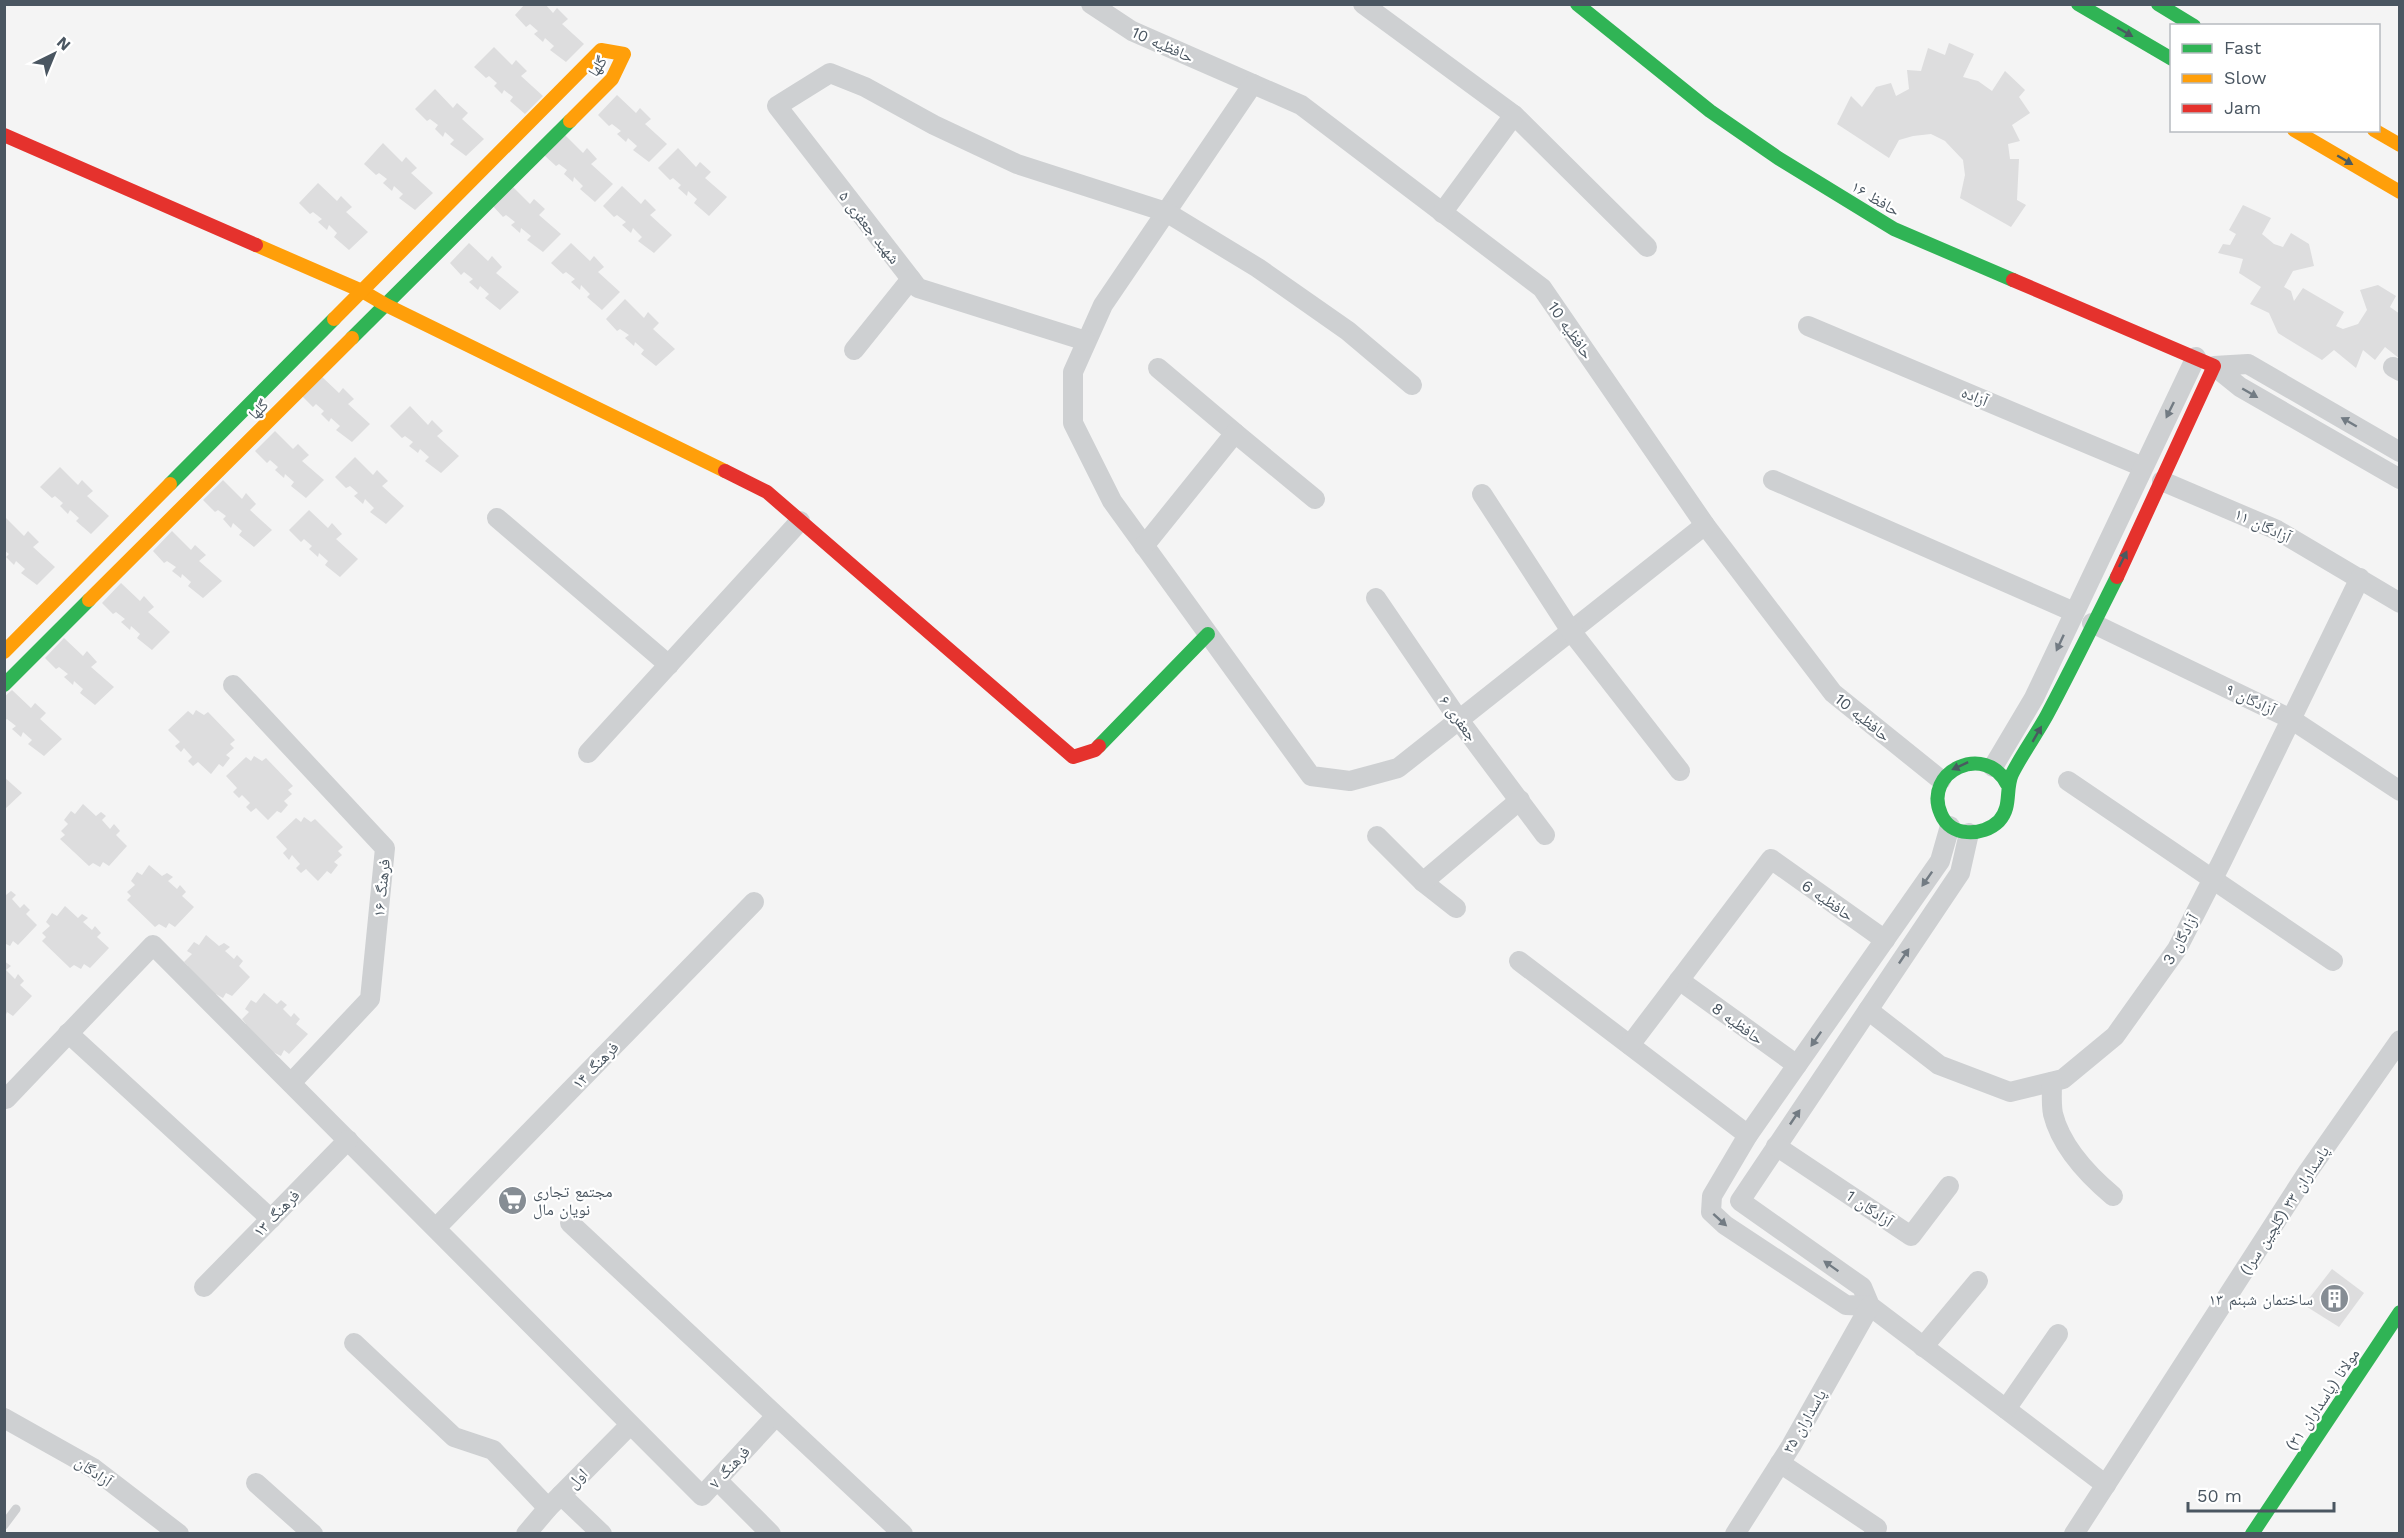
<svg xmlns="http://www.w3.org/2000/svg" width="2404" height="1538" font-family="'Work Sans','Noto Naskh Arabic',sans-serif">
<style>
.building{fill:#ddddde}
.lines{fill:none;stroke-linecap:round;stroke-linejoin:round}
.lane{stroke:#ced0d2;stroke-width:9}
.street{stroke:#ced0d2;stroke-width:20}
.fast{stroke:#30b455;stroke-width:14}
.slow{stroke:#ff9f0a;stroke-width:14}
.jam{stroke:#e5322d;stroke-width:14}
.oneway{fill:#495b60}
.oneway2{fill:#727b83}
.labels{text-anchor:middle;stroke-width:4.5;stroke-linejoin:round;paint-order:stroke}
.street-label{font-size:16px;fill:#4a5661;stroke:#fff}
.poi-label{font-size:16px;fill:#4a5661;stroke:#fff;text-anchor:start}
</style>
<rect width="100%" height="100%" fill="#f4f4f4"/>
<g class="building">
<path d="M525 4H545L553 13 557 8 568 19 562 24 584 44 566 62 550 50 554 46 545 38 543 42 534 34 538 31 530 24 526 27 515 15Z"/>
<path d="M1949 43 1974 54 1963 77 1978 81 1992 91 2005 71 2025 90 2019 97 2030 113 2012 125 2020 141 2008 144 2010 159H2019L2017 200 2026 205 2011 227 1960 198 1965 175 1963 160 1945 141 1931 134 1913 136 1899 140 1889 158 1837 124 1851 96 1862 107 1876 87 1891 83 1896 96 1909 89 1907 70 1921 71 1928 48 1945 55Z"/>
<path d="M494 47 512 65 516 60 527 71 521 76 543 96 525 114 510 101 513 97 504 90 502 94 494 86 497 83 489 76 486 78 474 67Z"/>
<path d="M435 89 453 108 457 103 468 113 462 119 484 139 466 156 450 144 454 140 445 132 443 137 435 129 438 125 430 119 427 121 415 109Z"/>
<path d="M617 95 636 113 640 108 651 119 645 124 667 144 649 162 633 150 637 146 628 138 626 142 617 134 621 131 612 124 609 126 598 115Z"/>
<path d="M564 134 583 153 587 148 597 159 591 164 613 184 595 202 580 189 583 186 574 177 573 182 564 174 567 170 559 164 556 166 544 155Z"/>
<path d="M383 143 402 162 406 157 417 168 411 173 433 193 415 210 399 198 403 194 394 186 392 191 383 183 387 179 379 173 376 175 364 164Z"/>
<path d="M678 148 696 167 700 162 711 172 705 178 727 197 709 216 694 203 697 199 688 191 687 196 678 188 681 185 673 178 670 180 658 168Z"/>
<path d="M318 183 337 201 341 196 352 207 346 212 368 232 349 250 334 237 337 233 329 225 327 230 318 222 322 219 313 212 310 214 299 203Z"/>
<path d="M511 185 530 204 534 199 545 209 539 215 561 234 543 252 527 240 531 236 521 228 520 233 511 225 515 222 506 215 503 217 492 205Z"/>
<path d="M622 186 641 204 645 199 656 210 650 215 672 235 654 253 638 241 642 237 633 228 631 233 622 225 626 222 617 215 614 217 603 206Z"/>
<path d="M2243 205 2271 218 2262 234 2274 244 2283 247 2291 233 2309 244 2314 266 2293 271 2284 287 2291 291 2294 301 2303 288 2344 312 2336 326 2343 329 2358 324 2367 310 2360 290 2378 285 2396 296 2390 307 2400 314V359L2385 347 2375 360 2363 350 2356 368 2334 350 2322 360 2278 333 2269 313 2250 304 2261 287 2239 273 2243 259 2218 253 2223 244 2230 245 2236 234 2229 230Z"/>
<path d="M469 243 488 261 492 256 502 267 496 273 519 292 500 310 485 298 489 294 480 286 478 290 469 282 473 279 464 272 461 275 450 263Z"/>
<path d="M571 243 590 261 594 256 604 267 598 272 620 292 602 310 587 297 590 294 581 285 580 290 571 282 575 279 566 272 563 274 551 263Z"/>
<path d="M625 299 644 318 648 312 659 323 653 329 675 349 656 366 641 354 644 350 635 342 634 346 625 338 629 335 620 329 617 331 606 319Z"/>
<path d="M320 375 339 393 343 388 354 399 348 404 370 424 352 442 336 430 340 426 331 418 329 422 321 414 324 411 316 404 313 407 301 395Z"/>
<path d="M410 406 428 425 432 420 443 431 437 436 459 456 441 473 425 461 429 457 420 449 418 453 409 446 413 442 405 436 402 438 390 426Z"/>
<path d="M275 431 293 449 298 444 309 455 302 461 324 480 306 498 291 486 294 482 285 474 284 478 275 470 278 467 270 460 267 463 255 451Z"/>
<path d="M355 457 373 475 377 470 388 481 382 486 404 506 386 524 370 512 374 508 365 499 363 504 354 496 358 493 350 486 346 488 335 477Z"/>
<path d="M60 467 78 485 82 480 93 491 87 496 109 516 91 534 76 521 79 518 70 510 68 514 60 506 63 503 55 496 52 498 40 487Z"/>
<path d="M223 480 242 499 246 493 256 504 250 510 272 530 254 547 239 535 242 531 233 523 231 528 223 519 226 516 218 510 215 512 203 500Z"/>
<path d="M309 510 328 528 332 523 342 534 336 539 358 559 340 577 325 565 328 561 319 553 318 557 309 549 312 546 304 539 301 542 289 530Z"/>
<path d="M6 518 24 536 28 531 39 542 33 547 55 567 37 585 21 573 25 569 16 561 14 565 6 557 9 554 4 550Z"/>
<path d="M172 531 191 550 195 545 206 555 199 561 222 581 203 598 188 586 191 582 182 574 181 578 172 571 176 567 167 561 164 563 153 551Z"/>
<path d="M121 583 140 601 144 596 154 607 148 612 170 632 152 650 137 638 140 634 131 626 130 630 121 622 125 619 116 612 113 614 102 603Z"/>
<path d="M64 638 83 656 87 651 97 662 91 667 114 687 95 705 80 693 83 689 74 681 73 685 64 677 68 674 59 667 56 669 45 658Z"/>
<path d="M12 690 31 708 35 703 46 713 40 719 62 739 44 756 28 744 32 740 23 732 21 737 12 729 16 726 7 719 4 721V697Z"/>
<path d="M196 710 204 715 208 712 235 740 230 744 234 748 226 755 230 758 223 767 219 764 211 774 198 762 193 766 188 761 192 757 184 748 181 752 175 746 180 742 168 730 188 711 193 715Z"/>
<path d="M254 756 262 761 266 758 293 786 288 790 292 794 284 801 288 805 281 813 277 811 268 820 256 808 251 812 246 807 250 803 242 795 239 798 233 792 237 788 226 776 246 757 251 761Z"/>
<path d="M4 777 22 793 4 810Z"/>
<path d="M83 804 96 816 101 812 106 816 102 820 110 829 114 824 120 831 116 835 127 846 109 866 103 862 100 867 93 863 89 866 60 839 65 835 61 831 68 824 64 820 71 811 75 814Z"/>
<path d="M304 817 311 822 315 819 343 847 338 851 342 855 334 862 338 865 331 874 327 871 318 881 306 869 301 873 296 868 300 864 292 855 289 860 283 853 287 849 276 837 296 818 301 822Z"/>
<path d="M149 865 162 876 167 873 173 877 168 881 177 889 180 885 186 892 182 896 194 907 175 927 169 923 166 928 159 924 155 927 127 900 131 896 127 892 135 885 131 881 137 872 142 875Z"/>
<path d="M11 891 16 895 12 899 20 908 24 904 30 910 26 914 37 925 18 945 13 941 10 946 4 943V894L6 895Z"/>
<path d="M65 906 78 918 82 914 88 918 83 922 92 930 95 926 101 933 97 937 109 948 90 968 84 964 81 969 74 965 70 968 42 941 46 937 42 933 50 926 46 922 52 913 57 916Z"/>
<path d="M206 935 219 946 224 943 230 947 225 951 234 959 237 955 243 961 239 966 250 977 232 996 226 993 223 998 216 994 212 997 183 970 188 966 184 962 192 954 187 951 194 942 199 945Z"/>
<path d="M4 961 11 966 6 970 15 979 18 974 24 981 20 985 32 996 13 1016 7 1012 5 1017Z"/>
<path d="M264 993 277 1004 281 1000 287 1005 283 1009 291 1017 294 1013 300 1019 296 1024 308 1034 289 1054 284 1050 281 1056 273 1052 270 1055 241 1028 246 1024 242 1019 249 1012 245 1009 251 1000 256 1003Z"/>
<path d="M2332 1269 2364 1293 2339 1327 2304 1305Z"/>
</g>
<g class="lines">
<path class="lane" d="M4 1525 16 1509"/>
<g class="street">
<path d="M1091 4 1132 31 1301 105 1542 288 1705 525 1833 693 1941 780"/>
<path d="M1363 4 1514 115 1647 247"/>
<path d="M1253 84 1103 305 1073 372V423L1112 501 1311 776 1350 781 1398 768 1705 525"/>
<path d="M1442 213 1514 115"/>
<path d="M1808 326 2143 467"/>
<path d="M1086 341 918 288 777 106 830 73 865 87 934 125 1017 164 1166 212 1258 268 1348 331 1412 385"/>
<path d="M854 350 911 279"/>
<path d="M2393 367 2400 371"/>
<path d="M1158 368 1235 433"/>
<path d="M2400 452 2248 364 2214 366 2240 387 2400 479"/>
<path d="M1773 480 2074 612"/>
<path d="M2162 481 2277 530 2400 603"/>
<path d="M1482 494 1571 631 1680 771"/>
<path d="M497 518 669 665"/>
<path d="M1144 546 1235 433 1315 499"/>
<path d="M1376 598 1459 720 1545 835"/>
<path d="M2092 623 2291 719 2400 791"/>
<path d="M233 685 385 848 370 999 291 1083"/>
<path d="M588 753 800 521"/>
<path d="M1993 767 2034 698 2196 357"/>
<path d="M2068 781 2333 961"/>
<path d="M1969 833 1960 873 1740 1201 1862 1287 1870 1306 2106 1485"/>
<path d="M1377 836 1423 882 1456 908"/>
<path d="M1423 882 1520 800"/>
<path d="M1519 961 1748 1135"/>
<path d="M1679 980 1797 1065"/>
<path d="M1868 1010 1939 1065 2010 1092 2063 1079 2115 1036 2177 949 2222 861 2360 578"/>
<path d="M68 1033 271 1219"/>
<path d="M1630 1045 1771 859 1885 940"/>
<path d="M2052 1082C2052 1092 2051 1104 2053 1114 2061 1146 2088 1175 2113 1196"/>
<path d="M6 1099 153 945 702 1496 776 1416"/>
<path d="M1776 1146 1911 1236 1949 1186"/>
<path d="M570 1223 903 1534"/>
<path d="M436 1228 754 902"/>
<path d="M204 1287 348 1140"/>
<path d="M1870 1306 1846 1305 1725 1225 1711 1212 1712 1196 1748 1135 1940 861 1950 826"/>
<path d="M354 1343 454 1437 493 1450 548 1508"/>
<path d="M1923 1347 1978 1281"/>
<path d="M2006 1409 2058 1334"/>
<path d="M4 1418 93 1468 179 1534"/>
<path d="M1780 1463 1877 1528 1874 1534"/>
<path d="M717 1480 771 1534"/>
<path d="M256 1483 313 1534"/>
<path d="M561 1495 602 1534"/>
<path d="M526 1534 548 1508 630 1425"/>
<path d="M1735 1534 1791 1446 1870 1306"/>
<path d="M2074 1534 2307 1173 2400 1040"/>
</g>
<g class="fast">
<path d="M1577 4 1710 111 1778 158 1894 229 2013 280"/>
<path d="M2078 4 2172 59"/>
<path d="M2158 4 2194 26"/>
<path d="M352 338 570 121"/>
<path d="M170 484 334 319"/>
<path d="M4 685 89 600"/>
<path d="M1099 746 1208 634"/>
<path d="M2007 784C1986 742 1922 771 1941 814 1950 837 1983 837 1999 821 2012 807 2005 790 2012 774 2022 754 2036 735 2047 715 2071 670 2094 623 2117 577"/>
<path d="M2252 1534 2400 1312"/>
</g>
<g class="slow">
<path d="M2294 130 2400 192"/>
<path d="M2374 130 2400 145"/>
<path d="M256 245 362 291 386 305 725 471"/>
<path d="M334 319 601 50 624 54 612 79 570 121"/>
<path d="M89 600 352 338"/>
<path d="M4 652 170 484"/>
</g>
<g class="jam">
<path d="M4 135 256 245"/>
<path d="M2013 280 2214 366 2117 577"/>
<path d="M725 471 767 492 1073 757 1095 750 1099 746"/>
</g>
</g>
<defs><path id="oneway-solid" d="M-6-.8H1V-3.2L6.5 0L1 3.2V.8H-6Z" transform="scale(1.5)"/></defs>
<g class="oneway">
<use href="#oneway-solid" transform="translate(2125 32) rotate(30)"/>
<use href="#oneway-solid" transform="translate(2345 160) rotate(30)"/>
<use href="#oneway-solid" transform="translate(2123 559) rotate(-64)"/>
<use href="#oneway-solid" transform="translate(2037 734) rotate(-60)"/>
<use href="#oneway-solid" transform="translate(1960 766) rotate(155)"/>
</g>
<g class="oneway2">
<use href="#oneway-solid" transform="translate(2250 393) rotate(30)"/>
<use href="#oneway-solid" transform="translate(2170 410) rotate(116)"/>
<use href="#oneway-solid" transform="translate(2349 422) rotate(-150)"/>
<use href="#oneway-solid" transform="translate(2060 643) rotate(115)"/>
<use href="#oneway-solid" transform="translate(1927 879) rotate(125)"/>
<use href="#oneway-solid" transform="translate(1904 956) rotate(-56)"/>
<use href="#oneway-solid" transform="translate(1816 1039) rotate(125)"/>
<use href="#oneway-solid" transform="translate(1795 1117) rotate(-56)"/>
<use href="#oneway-solid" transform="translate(1720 1220) rotate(42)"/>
<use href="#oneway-solid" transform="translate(1831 1266) rotate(-145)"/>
</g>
<defs>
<symbol id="supermarket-disc" viewBox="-11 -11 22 22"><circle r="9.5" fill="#868d94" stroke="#fff"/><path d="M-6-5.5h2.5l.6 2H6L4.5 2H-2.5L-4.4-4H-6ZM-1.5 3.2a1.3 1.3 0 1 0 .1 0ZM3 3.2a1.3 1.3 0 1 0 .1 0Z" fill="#fff"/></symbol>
<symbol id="building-disc" viewBox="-11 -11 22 22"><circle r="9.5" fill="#868d94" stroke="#fff"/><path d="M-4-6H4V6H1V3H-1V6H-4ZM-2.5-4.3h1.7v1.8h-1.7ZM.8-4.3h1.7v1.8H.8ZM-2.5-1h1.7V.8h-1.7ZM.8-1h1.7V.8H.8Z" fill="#fff"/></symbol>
</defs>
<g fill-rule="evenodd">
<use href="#supermarket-disc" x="496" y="1184" width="33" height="33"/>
<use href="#building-disc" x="2318" y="1282" width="33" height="33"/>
</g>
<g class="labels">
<g class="street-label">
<text transform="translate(1163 44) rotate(24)" y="6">حافظیه 10</text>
<text transform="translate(597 66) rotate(-56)" y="6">گلها</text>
<text transform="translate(1876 198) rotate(31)" y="6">حافظ ۱۶</text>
<text transform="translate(870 227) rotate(52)" y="6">شهید جعفری ۵</text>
<text transform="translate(1571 330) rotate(55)" y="6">حافظیه 10</text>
<text transform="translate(1975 396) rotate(23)" y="6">آزاده</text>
<text transform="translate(258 409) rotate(-45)" y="6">گلها</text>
<text transform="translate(2263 525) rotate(25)" y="6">آزادگان ۱۱</text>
<text transform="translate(2251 699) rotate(26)" y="6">آزادگان ۹</text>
<text transform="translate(1863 717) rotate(39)" y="6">حافظیه 10</text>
<text transform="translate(1459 718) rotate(54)" y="6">جعفری ۶</text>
<text transform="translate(381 888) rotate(-84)" y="6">فرهنگ ۱۶</text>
<text transform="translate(1828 900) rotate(35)" y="6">حافظیه 6</text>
<text transform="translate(2180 939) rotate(-60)" y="6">آزادگان 3</text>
<text transform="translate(1738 1023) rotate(36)" y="6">حافظیه 8</text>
<text transform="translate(595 1065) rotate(-46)" y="6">فرهنگ ۱۴</text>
<text transform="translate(1870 1208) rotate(34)" y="6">آزادگان 1</text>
<text transform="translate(2284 1210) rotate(-57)" y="6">پاسداران ۳۳ (گلچین سرا)</text>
<text transform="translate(276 1213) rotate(-46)" y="6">فرهنگ ۱۳</text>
<text transform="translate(2322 1399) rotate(-56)" y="6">مولانا (پاسداران ۳۱)</text>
<text transform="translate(1804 1421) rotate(-60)" y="6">پاسداران ۳۵</text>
<text transform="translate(729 1467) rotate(-47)" y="6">فرهنگ ۷</text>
<text transform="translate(94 1471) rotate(35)" y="6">آزادگان</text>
<text transform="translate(577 1478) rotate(-46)" y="6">اول</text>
</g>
<g class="poi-label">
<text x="533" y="1197">مجتمع تجاری<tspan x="533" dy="18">نویان مال</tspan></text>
<text x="2313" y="1305" text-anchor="end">ساختمان شبنم ۱۳</text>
</g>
</g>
<rect width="2404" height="1538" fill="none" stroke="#4a5661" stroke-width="12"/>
<rect x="2170" y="24" width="210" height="108" fill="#ffffff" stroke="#b7bbc0" stroke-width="1.5"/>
<rect x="2182" y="44" width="30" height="9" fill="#30b455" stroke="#b7bbc0" stroke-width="1.5"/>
<text x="2224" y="54" font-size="18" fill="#4a5661">Fast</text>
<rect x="2182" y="74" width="30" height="9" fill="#ff9f0a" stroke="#b7bbc0" stroke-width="1.5"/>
<text x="2224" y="84" font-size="18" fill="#4a5661">Slow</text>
<rect x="2182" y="104" width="30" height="9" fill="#e5322d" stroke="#b7bbc0" stroke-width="1.5"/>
<text x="2224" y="114" font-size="18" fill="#4a5661">Jam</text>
<g transform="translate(54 54) rotate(43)" stroke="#ffffff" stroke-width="4.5" paint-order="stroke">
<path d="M0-4.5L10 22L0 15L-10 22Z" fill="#4a5661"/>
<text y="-9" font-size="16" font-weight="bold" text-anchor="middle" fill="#4a5661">N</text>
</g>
<path d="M2188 1502v9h146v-9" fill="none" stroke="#4a5661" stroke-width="3"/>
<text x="2197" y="1502" font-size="18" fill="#4a5661" stroke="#ffffff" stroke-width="4.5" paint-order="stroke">50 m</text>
</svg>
